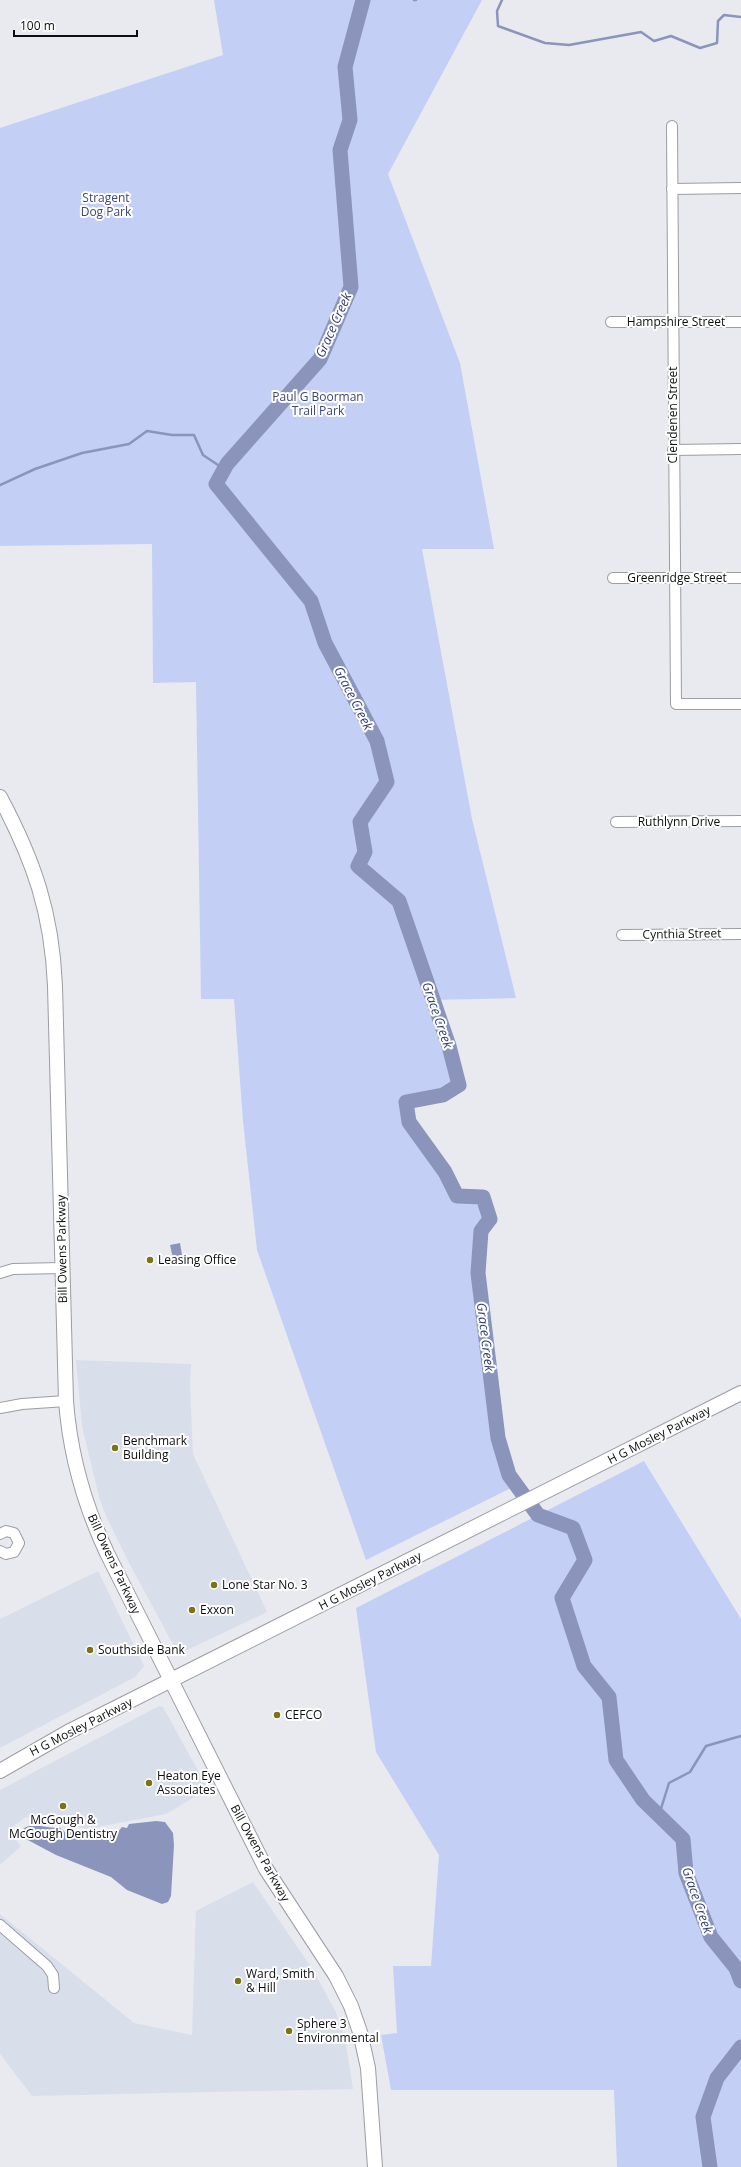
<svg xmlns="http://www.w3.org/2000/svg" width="741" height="2167" font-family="'Open Sans',sans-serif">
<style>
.built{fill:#d9deeb}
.green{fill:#c4cff5}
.water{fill:#8b95bb}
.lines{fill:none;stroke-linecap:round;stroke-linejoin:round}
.stream{stroke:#8b95bb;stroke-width:2.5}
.river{stroke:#8b95bb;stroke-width:15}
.street-casing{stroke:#9b9da3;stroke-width:12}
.secondary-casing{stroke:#9b9da3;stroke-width:16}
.street{stroke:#fff;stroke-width:10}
.secondary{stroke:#fff;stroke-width:14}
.poi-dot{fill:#7b7315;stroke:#fff;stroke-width:1.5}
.labels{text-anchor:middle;stroke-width:4;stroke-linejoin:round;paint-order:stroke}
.park-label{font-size:12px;fill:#3b467a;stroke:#fff}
.street-label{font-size:12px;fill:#0c0d0f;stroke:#fff}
.poi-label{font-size:12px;fill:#0c0d0f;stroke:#fff;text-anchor:start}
.water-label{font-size:13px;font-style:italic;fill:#343f72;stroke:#fff}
</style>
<rect width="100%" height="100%" fill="#e8eaf0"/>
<g class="built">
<path d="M76 1360 191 1364 190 1385 193 1454 267 1612 185 1651 174 1646 128 1561 107 1518 99 1497 82 1426Z"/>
<path d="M98 1571 144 1666 135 1677 0 1748V1619Z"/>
<path d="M159 1706 163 1707 208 1789 166 1814 87 1829 26 1817 8 1830 21 1846 0 1865V1790Z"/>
<path d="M253 1882 313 1970 336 2012 345 2038 353 2089 32 2096 0 2054V1914L134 2023 192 2035 196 1911Z"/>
</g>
<g class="green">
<path d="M214 0H482L388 174 460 363 494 549H422L472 819 516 998 433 1000 449 1046 459 1085 443 1095 406 1102 409 1123 445 1172 457 1195 483 1197 490 1219 481 1231 478 1273 498 1438 509 1475 517 1485 366 1560 257 1250 243 1121 234 999H201L196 682 153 683 152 544 0 546V128L223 55Z"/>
<path d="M644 1461 741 1619V2167H617L614 2090H391L381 2035 397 2033 393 1966H431L439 1855 376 1752 356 1608Z"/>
</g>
<g class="water">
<path d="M180 1243 183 1261 174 1263 170 1245Z"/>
<path d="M156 1821 165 1822 173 1833 174 1845 171 1896 168 1902 162 1904 127 1890 111 1877 56 1855 26 1839 22 1833 23 1829C34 1821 47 1830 59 1827L65 1832 70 1831 85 1835 101 1832 117 1833 122 1827 127 1828 129 1824Z"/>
</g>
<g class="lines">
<g class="stream">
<path d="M414 0H416"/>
<path d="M502 0 497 11 498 26 545 43 569 45 641 32 654 41 671 36 700 48 717 43 718 21 724 15 741 17"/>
<path d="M0 485 35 469 82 453 129 444 147 431 172 435H194L203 455 218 465 221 476"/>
<path d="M659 1815 669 1783 690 1772 706 1746 741 1736"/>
</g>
<g class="river">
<path d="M363 0 345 67 350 120 340 150 351 287 320 359 227 464 216 484 311 601 325 643 377 741 387 782 360 822 365 852 358 866 399 901 449 1046 459 1085 443 1095 406 1102 409 1122 445 1172 457 1196 483 1197 490 1219 481 1231 478 1273 498 1438 509 1475 538 1515 573 1528 585 1560 562 1598 584 1666 609 1697 616 1760 643 1800 683 1839 686 1873 711 1937 736 1968 741 1981"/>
<path d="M710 2167 703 2117 717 2078 741 2047"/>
</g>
<defs>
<g id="street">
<path d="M672 126 676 704H741"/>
<path d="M672 189 741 188"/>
<path d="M611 322H741"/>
<path d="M673 450 741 449"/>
<path d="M613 578H741"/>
<path d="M616 822 741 821"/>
<path d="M622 935 741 934"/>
<path d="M0 1273 13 1269 62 1268"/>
<path d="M0 1408 22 1404 66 1401"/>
<path d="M0 1534 6 1531 14 1533 19 1543 14 1552 6 1554 0 1551"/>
<path d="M0 1925 47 1966 53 1975 54 1988"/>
</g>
<g id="secondary">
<path d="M0 797C34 861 52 913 55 986L66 1401C70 1454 84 1504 107 1553L266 1869 336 1976 351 2006 360 2032 368 2068 375 2167"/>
<path d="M0 1771 68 1732 741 1393"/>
</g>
</defs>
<use href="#street" class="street-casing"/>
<use href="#secondary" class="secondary-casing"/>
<use href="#street" class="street"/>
<use href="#secondary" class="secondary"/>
</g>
<g class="poi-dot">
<circle cx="150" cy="1260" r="4"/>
<circle cx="115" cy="1448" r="4"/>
<circle cx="214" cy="1585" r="4"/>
<circle cx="192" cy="1610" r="4"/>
<circle cx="90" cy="1650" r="4"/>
<circle cx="277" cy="1715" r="4"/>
<circle cx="149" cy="1783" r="4"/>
<circle cx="63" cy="1806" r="4"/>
<circle cx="238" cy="1981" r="4"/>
<circle cx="289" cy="2031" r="4"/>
</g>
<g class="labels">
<g class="park-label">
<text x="106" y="202">Stragent<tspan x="106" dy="14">Dog Park</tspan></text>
<text x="318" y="401">Paul G Boorman<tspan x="318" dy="14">Trail Park</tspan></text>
</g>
<g class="street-label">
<text x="676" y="326">Hampshire Street</text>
<text transform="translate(673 415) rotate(-90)" y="4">Clendenen Street</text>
<text x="677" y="582">Greenridge Street</text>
<text x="679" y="826">Ruthlynn Drive</text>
<text transform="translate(682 934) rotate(-1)" y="4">Cynthia Street</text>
<text transform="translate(62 1249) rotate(-91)" y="4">Bill Owens Parkway</text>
<text transform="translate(659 1435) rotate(-27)" y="4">H G Mosley Parkway</text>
<text transform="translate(114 1564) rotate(65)" y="4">Bill Owens Parkway</text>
<text transform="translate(370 1581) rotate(-27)" y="4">H G Mosley Parkway</text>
<text transform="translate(81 1727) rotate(-27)" y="4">H G Mosley Parkway</text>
<text transform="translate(260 1853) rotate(61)" y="4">Bill Owens Parkway</text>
</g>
<g class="poi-label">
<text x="158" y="1264">Leasing Office</text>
<text x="123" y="1445">Benchmark<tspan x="123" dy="14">Building</tspan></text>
<text x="222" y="1589">Lone Star No. 3</text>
<text x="200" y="1614">Exxon</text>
<text x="98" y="1654">Southside Bank</text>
<text x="285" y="1719">CEFCO</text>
<text x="157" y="1780">Heaton Eye<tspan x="157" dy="14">Associates</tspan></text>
<text x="63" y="1824" text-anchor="middle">McGough &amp;<tspan x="63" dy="14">McGough Dentistry</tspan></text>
<text x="246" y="1978">Ward, Smith<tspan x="246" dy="14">&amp; Hill</tspan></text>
<text x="297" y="2028">Sphere 3<tspan x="297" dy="14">Environmental</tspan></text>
</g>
<g class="water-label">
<text transform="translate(333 325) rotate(-66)" y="5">Grace Creek</text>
<text transform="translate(354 698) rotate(63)" y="5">Grace Creek</text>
<text transform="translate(438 1015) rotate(71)" y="5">Grace Creek</text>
<text transform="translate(486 1337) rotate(83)" y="5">Grace Creek</text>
<text transform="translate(698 1900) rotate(71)" y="5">Grace Creek</text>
</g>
</g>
<path d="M14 30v6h123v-6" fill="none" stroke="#0c0d0f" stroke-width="2"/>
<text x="20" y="30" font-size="12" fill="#0c0d0f" stroke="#ffffff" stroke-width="3" paint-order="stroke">100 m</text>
</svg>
